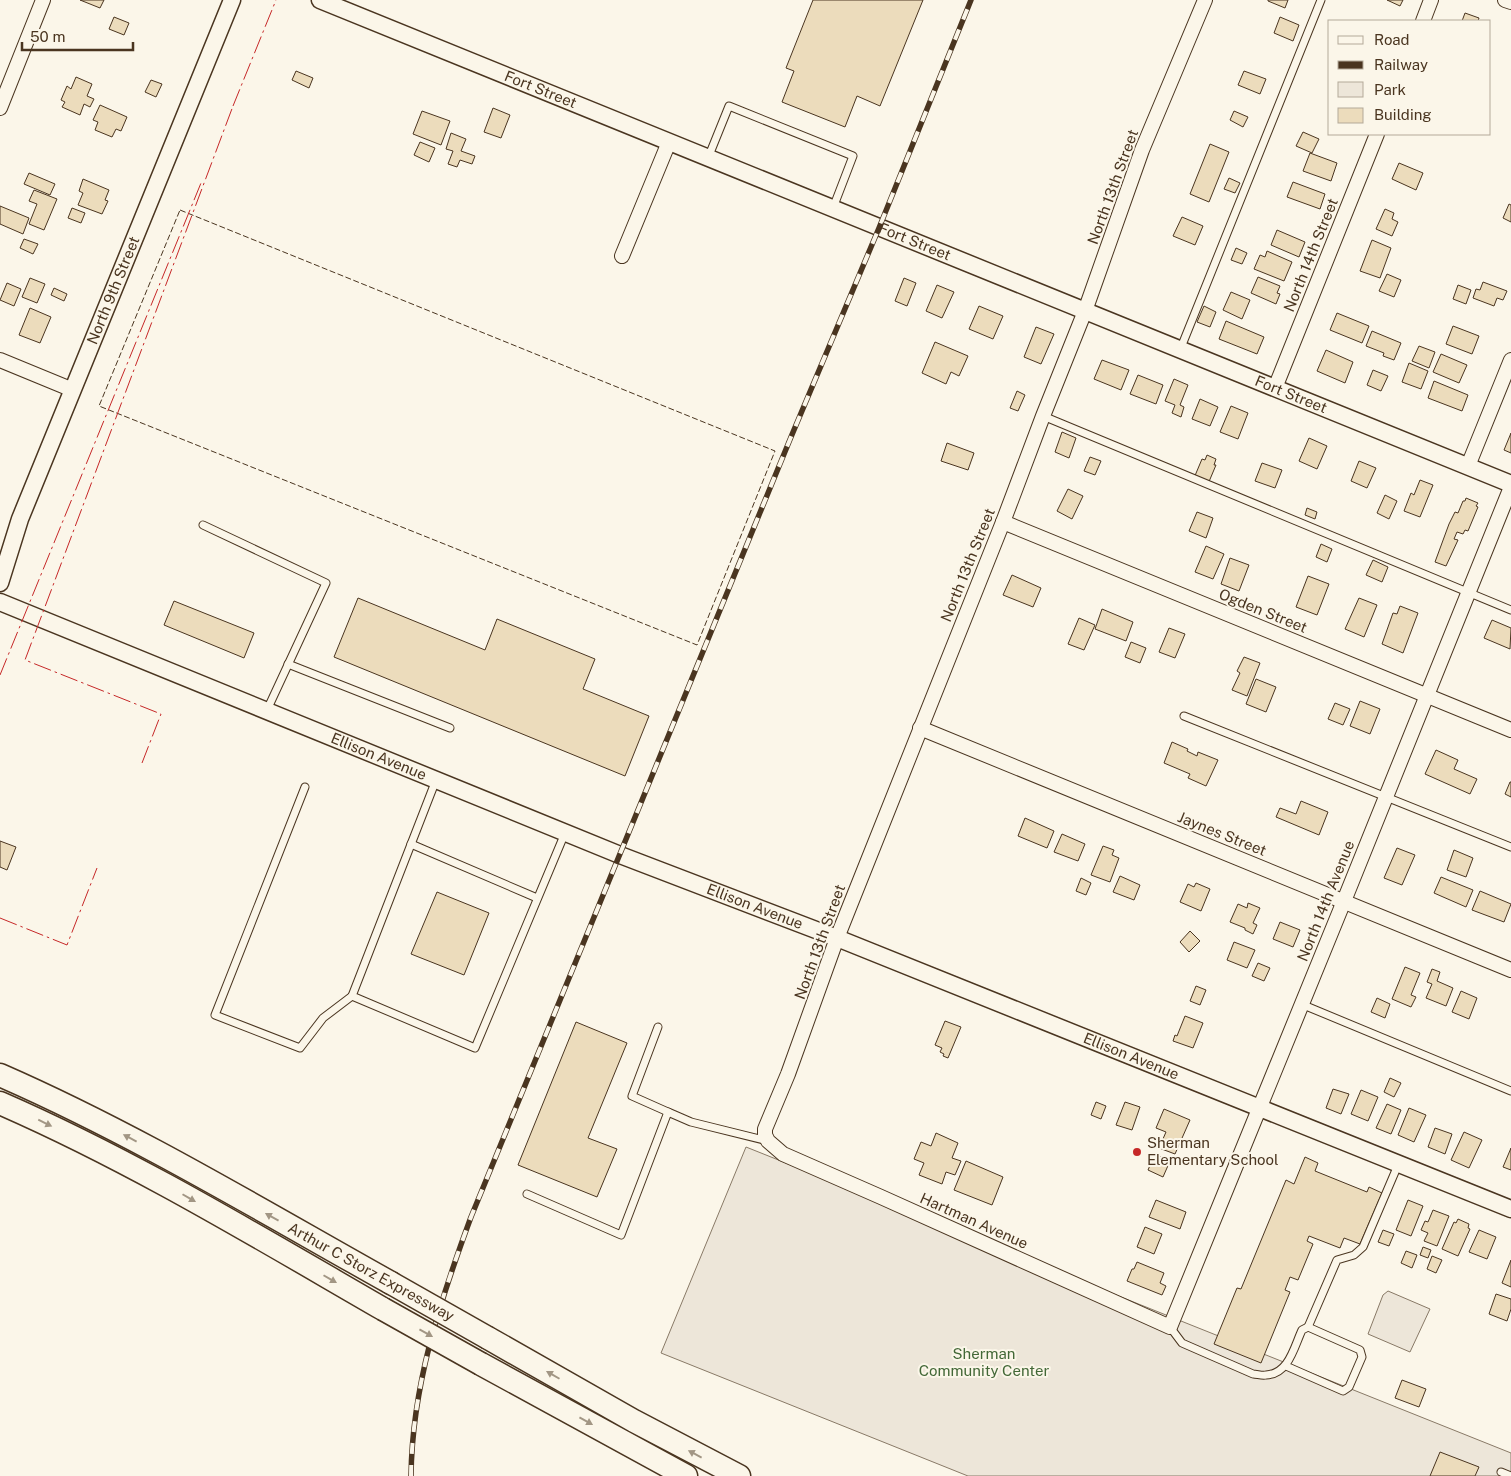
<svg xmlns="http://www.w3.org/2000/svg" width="1511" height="1476" font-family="'Public Sans',sans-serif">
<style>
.green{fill:#ede6d9;stroke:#887966}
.building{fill:#ecdcbc;stroke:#4a3520}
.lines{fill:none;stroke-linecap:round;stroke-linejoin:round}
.service-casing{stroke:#4a3520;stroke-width:9}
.minor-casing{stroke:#4a3520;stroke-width:16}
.tertiary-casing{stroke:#4a3520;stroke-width:19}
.trunk-casing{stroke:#4a3520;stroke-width:25}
.service{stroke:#fbf6e9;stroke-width:7}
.minor{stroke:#fbf6e9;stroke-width:14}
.tertiary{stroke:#fbf6e9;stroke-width:16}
.trunk{stroke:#fbf6e9;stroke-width:22}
.rail-casing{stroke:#4a3520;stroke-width:5.5}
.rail{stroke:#fbf6e9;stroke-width:4;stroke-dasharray:11;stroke-linecap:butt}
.trunk-bridge-casing{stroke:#4a3520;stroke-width:25;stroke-linecap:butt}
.trunk-bridge{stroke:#fbf6e9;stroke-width:22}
.fence{stroke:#4a3520;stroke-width:1;stroke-dasharray:6 2.5;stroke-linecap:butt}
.power{stroke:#c62828;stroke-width:1;stroke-dasharray:18 4 2.5 4;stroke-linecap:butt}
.oneway{fill:#a29684}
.poi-dot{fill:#c62828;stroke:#fbf6e9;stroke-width:2}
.labels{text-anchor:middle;stroke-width:4;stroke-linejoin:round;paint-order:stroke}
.street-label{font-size:15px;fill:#4a3520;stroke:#fbf6e9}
.poi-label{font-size:15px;fill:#4a3520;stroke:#fbf6e9;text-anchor:start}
.park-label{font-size:15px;fill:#436837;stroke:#fbf6e9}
</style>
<rect width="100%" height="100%" fill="#fbf6e9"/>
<g class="green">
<path d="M746 1147 1511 1453V1476H968L661 1353Z"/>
<path d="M1388 1291 1430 1309 1410 1352 1368 1334 1383 1295Z"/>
</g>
<g class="building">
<path d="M80 0H104L100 8Z"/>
<path d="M813 0H923L880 106 857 96 845 127 782 102 794 71 786 68Z"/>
<path d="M1268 0H1288L1285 8 1268 1Z"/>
<path d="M1387 0H1403L1400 6Z"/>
<path d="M1465 13 1479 18 1478 21H1462Z"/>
<path d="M114 17 129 23 124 35 109 29Z"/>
<path d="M1280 17 1299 25 1293 41 1274 33Z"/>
<path d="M296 71 313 78 309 88 292 80Z"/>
<path d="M1244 71 1266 79 1260 94 1238 85Z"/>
<path d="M76 77 92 84 87 96 94 99 90 107 84 104 80 115 62 107 65 102 61 100 67 86 71 89Z"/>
<path d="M151 80 162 84 156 97 145 92Z"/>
<path d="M100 105 127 117 121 131 116 129 112 137 95 130 98 122 93 120Z"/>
<path d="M493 108 510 115 501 138 484 132Z"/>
<path d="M422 111 450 121 441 145 413 134Z"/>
<path d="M1234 111 1248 117 1243 127 1230 120Z"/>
<path d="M1303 132 1319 139 1312 153 1296 146Z"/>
<path d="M451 133 466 139 461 151 475 156 472 164 460 160 457 167 448 164 453 151 446 149Z"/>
<path d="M420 142 435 148 429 162 414 155Z"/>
<path d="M1210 144 1229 152 1209 202 1190 194Z"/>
<path d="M1310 153 1337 163 1331 181 1303 171Z"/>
<path d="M1399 163 1423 173 1416 190 1392 179Z"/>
<path d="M29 173 55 184 50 195 24 184Z"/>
<path d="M1229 178 1240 183 1235 193 1224 189Z"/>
<path d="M83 179 109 190 105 200 108 201 102 214 78 205 83 193 79 191Z"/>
<path d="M1293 182 1325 194 1320 209 1287 197Z"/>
<path d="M34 190 57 199 44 230 29 224 37 204 29 201Z"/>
<path d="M1509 204 1511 205V222L1503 218Z"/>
<path d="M0 206 29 218 23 234 0 224Z"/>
<path d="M72 208 85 213 81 223 68 218Z"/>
<path d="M1385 209 1394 213 1392 219 1398 222 1392 236 1376 229Z"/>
<path d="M1182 217 1203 226 1195 245 1173 236Z"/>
<path d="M1277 230 1305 242 1299 257 1271 245Z"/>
<path d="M24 239 38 244 33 254 20 248Z"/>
<path d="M1372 240 1391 248 1380 278 1360 271Z"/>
<path d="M1236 248 1247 253 1242 264 1231 260Z"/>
<path d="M1267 251 1292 262 1284 281 1254 269 1260 255 1265 257Z"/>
<path d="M1387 274 1401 280 1394 297 1379 291Z"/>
<path d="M1258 277 1280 286 1277 293 1280 294 1276 304 1251 293Z"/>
<path d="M30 278 45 284 37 303 22 297Z"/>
<path d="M904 278 916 283 907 306 895 301Z"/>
<path d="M1483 282 1507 291 1503 300 1497 298 1494 306 1473 298 1476 289 1480 290Z"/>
<path d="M7 283 21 289 14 306 0 300Z"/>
<path d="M937 285 954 292 942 318 926 311Z"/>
<path d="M1458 285 1471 290 1466 304 1453 299Z"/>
<path d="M54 288 67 294 64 301 51 295Z"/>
<path d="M1231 292 1250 300 1242 319 1223 310Z"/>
<path d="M979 306 1003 316 993 339 969 329Z"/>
<path d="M1204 306 1216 312 1210 327 1197 322Z"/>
<path d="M30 308 51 317 40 343 19 335Z"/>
<path d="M1337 313 1369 326 1362 343 1330 330Z"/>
<path d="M1226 321 1264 337 1257 354 1219 339Z"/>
<path d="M1453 326 1479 336 1472 354 1446 344Z"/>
<path d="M1036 327 1054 334 1041 364 1024 357Z"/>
<path d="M1372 331 1401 343 1394 360 1383 356 1384 353 1366 346Z"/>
<path d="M935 342 968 356 959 376 951 372 946 384 922 373Z"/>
<path d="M1419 346 1435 352 1429 368 1412 361Z"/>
<path d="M1326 350 1353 362 1345 383 1317 371Z"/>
<path d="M1441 354 1467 365 1459 383 1433 372Z"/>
<path d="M1102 360 1129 370 1121 390 1094 379Z"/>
<path d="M1409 363 1428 371 1421 389 1402 382Z"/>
<path d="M1373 370 1388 376 1381 391 1367 385Z"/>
<path d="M1138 375 1163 385 1156 404 1130 394Z"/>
<path d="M1174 379 1188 385 1180 405 1184 407 1181 417 1172 413 1175 405 1165 401Z"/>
<path d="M1434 381 1468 395 1462 411 1428 398Z"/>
<path d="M1017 391 1025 395 1018 411 1010 408Z"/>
<path d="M1200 399 1218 407 1210 426 1192 419Z"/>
<path d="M1231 406 1248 413 1238 439 1220 432Z"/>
<path d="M1062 432 1076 438 1069 458 1055 452Z"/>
<path d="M1511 433V453L1504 450Z"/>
<path d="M1309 438 1327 446 1317 469 1299 461Z"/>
<path d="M947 443 974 453 968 470 941 461Z"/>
<path d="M1207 455 1216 459 1214 465H1216L1208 484 1194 478 1202 459 1205 460Z"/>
<path d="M1090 457 1101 461 1095 475 1084 471Z"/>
<path d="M1359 461 1376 468 1367 488 1351 481Z"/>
<path d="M1262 463 1282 470 1275 488 1255 481Z"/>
<path d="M1420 480 1433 485 1420 517 1404 511 1411 493 1414 495Z"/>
<path d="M1068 489 1083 496 1072 519 1057 511Z"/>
<path d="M1385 495 1397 501 1389 519 1377 513Z"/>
<path d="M1466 498 1478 503 1476 506 1478 507 1468 531 1465 530 1463 534 1457 532 1454 539 1458 540 1446 566 1435 562 1449 524 1455 512 1458 513 1463 501H1465Z"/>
<path d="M1307 508 1317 512 1315 519 1305 515Z"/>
<path d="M1197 512 1213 518 1206 538 1189 531Z"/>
<path d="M1321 544 1332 549 1327 562 1316 557Z"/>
<path d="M1206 546 1224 554 1213 579 1195 572Z"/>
<path d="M1230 558 1249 565 1239 591 1221 584Z"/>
<path d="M1373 560 1388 567 1382 582 1366 575Z"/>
<path d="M1012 575 1041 588 1033 607 1003 595Z"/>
<path d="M1308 576 1329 584 1317 615 1296 607Z"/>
<path d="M358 598 485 650 497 619 595 659 583 689 649 716 625 776 334 657Z"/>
<path d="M1359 598 1377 605 1364 637 1345 629Z"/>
<path d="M174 601 254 633 244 658 164 625Z"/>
<path d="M1400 606 1418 613 1403 653 1382 644 1393 613 1397 614Z"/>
<path d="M1102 609 1133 622 1126 641 1095 629Z"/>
<path d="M1079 618 1095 625 1084 650 1068 644Z"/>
<path d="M1492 620 1511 628 1510 649 1484 638Z"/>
<path d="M1169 628 1185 634 1175 658 1159 652Z"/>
<path d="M1131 642 1146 648 1140 663 1125 657Z"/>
<path d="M1244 657 1260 663 1247 696 1232 690 1240 673 1237 671Z"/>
<path d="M1256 679 1276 687 1266 712 1246 704Z"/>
<path d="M1360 701 1380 709 1370 734 1350 726Z"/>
<path d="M1335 703 1350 709 1343 725 1328 719Z"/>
<path d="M1172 742 1188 749 1187 751 1197 756 1198 752 1218 760 1206 786 1188 778 1190 774 1164 763Z"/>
<path d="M1436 750 1458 760 1454 769 1477 779 1470 794 1425 774Z"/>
<path d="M1510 782H1511V797L1505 794Z"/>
<path d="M1301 801 1328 812 1319 835 1276 817 1280 808 1296 814Z"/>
<path d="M1025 818 1054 831 1047 848 1018 836Z"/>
<path d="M1062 834 1085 844 1078 861 1054 852Z"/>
<path d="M0 841 16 847 7 870 0 867Z"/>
<path d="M1103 846 1114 850 1112 855 1119 858 1110 882 1091 875Z"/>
<path d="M1397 848 1415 855 1402 885 1384 878Z"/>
<path d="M1454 850 1473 858 1466 877 1447 870Z"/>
<path d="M1120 876 1140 885 1134 900 1113 892Z"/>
<path d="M1441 877 1473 890 1466 907 1434 893Z"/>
<path d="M1081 878 1091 883 1086 895 1076 891Z"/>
<path d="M1196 883 1210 889 1201 911 1180 902 1188 884 1194 887Z"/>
<path d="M1480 891 1511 904 1504 922 1472 910Z"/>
<path d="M437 892 489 913 464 975 411 954Z"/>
<path d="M1248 903 1260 908 1253 923 1257 925 1253 934 1245 930V928L1230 922 1238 904 1247 908Z"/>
<path d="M1280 922 1300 930 1293 947 1273 939Z"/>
<path d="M1190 931 1200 941 1189 952 1180 942Z"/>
<path d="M1234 942 1255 950 1247 968 1227 960Z"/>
<path d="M1258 963 1270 968 1264 981 1252 976Z"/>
<path d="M1405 967 1420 973 1411 995 1416 997 1411 1007 1392 999Z"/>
<path d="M1432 969 1440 972 1437 981 1453 988 1446 1006 1426 998 1432 984 1427 982Z"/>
<path d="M1196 986 1206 990 1200 1005 1190 1001Z"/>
<path d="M1461 991 1477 998 1469 1019 1452 1012Z"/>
<path d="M1377 998 1390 1004 1385 1018 1371 1012Z"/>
<path d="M1185 1016 1203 1023 1193 1048 1173 1041 1175 1035 1177 1036Z"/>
<path d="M945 1021 961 1027 948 1058 943 1056 944 1054 940 1052 942 1048 935 1045Z"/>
<path d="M576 1022 627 1043 588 1138 617 1149 597 1197 518 1165Z"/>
<path d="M1390 1078 1401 1083 1394 1097 1384 1092Z"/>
<path d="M1333 1089 1349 1094 1341 1114 1326 1108Z"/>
<path d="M1361 1090 1378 1097 1368 1121 1351 1114Z"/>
<path d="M1096 1102 1106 1106 1101 1119 1091 1115Z"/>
<path d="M1125 1102 1140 1107 1132 1130 1116 1125Z"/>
<path d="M1387 1104 1401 1110 1391 1134 1376 1128Z"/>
<path d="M1409 1108 1426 1115 1414 1142 1398 1135Z"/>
<path d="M1164 1109 1190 1120 1175 1154 1159 1148 1166 1132 1156 1128Z"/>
<path d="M1435 1128 1452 1134 1445 1154 1428 1147Z"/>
<path d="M1464 1132 1482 1140 1469 1168 1451 1160Z"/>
<path d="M936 1133 958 1143 952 1158 961 1161 955 1175 946 1172 942 1184 919 1175 924 1163 914 1159 921 1142 931 1146Z"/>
<path d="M1511 1148V1170L1503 1167Z"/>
<path d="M1155 1154 1170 1161 1163 1177 1148 1170Z"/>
<path d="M1305 1157 1318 1163 1315 1171 1367 1192 1369 1187 1382 1193 1360 1244 1344 1238 1340 1248 1309 1236 1307 1241 1313 1244 1298 1280 1290 1277 1285 1290 1290 1292 1261 1363 1214 1344 1237 1288 1241 1289 1286 1180 1294 1184Z"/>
<path d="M966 1161 1003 1177 992 1205 954 1190Z"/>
<path d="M1156 1200 1186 1212 1180 1229 1149 1217Z"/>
<path d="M1408 1200 1423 1206 1411 1236 1396 1230Z"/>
<path d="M1433 1210 1449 1216 1437 1246 1424 1241 1428 1233 1421 1230 1425 1221 1428 1222Z"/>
<path d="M1458 1219 1469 1224 1468 1228 1470 1229 1458 1256 1442 1249 1454 1222 1456 1223Z"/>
<path d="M1145 1227 1162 1234 1154 1254 1137 1247Z"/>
<path d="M1383 1230 1394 1234 1389 1246 1378 1242Z"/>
<path d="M1479 1230 1496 1237 1487 1259 1469 1252Z"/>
<path d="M1423 1247 1431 1250 1428 1258 1420 1255Z"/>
<path d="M1406 1251 1417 1255 1412 1268 1401 1263Z"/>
<path d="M1432 1256 1442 1260 1436 1273 1427 1269Z"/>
<path d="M1511 1260V1287L1502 1283Z"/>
<path d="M1137 1262 1164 1273 1160 1283 1166 1286 1162 1295 1127 1281 1132 1269H1134Z"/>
<path d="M1496 1294 1511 1299V1309L1507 1321 1489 1314Z"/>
<path d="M1402 1380 1426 1389 1419 1407 1395 1398Z"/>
<path d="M1440 1452 1479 1467 1475 1476H1430Z"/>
</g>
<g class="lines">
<defs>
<g id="service">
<path d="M708 158 729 106 853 156 833 208"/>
<path d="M1180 350 1321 0"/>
<path d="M1043 416 1511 610"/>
<path d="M203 525 326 583 267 710"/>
<path d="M288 664 450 728"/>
<path d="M1184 716 1511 847"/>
<path d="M436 780 352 996 475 1048 565 833"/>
<path d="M305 787 215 1015 300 1048 323 1018 352 996"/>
<path d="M411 844 537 898"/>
<path d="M1301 1004 1511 1091"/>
<path d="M658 1027 632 1096 668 1112"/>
<path d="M527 1194 621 1235 668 1112 691 1122 768 1141"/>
<path d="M1170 1327 1182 1343 1253 1374C1257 1374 1262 1376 1266 1375 1289 1374 1294 1347 1302 1330L1308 1327 1360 1350 1362 1357 1349 1387 1343 1391 1286 1366"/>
<path d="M1308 1327 1337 1260 1354 1255 1363 1247 1398 1165"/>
<path d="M1501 1472 1511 1476"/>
</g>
<g id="minor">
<path d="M1205 0 1142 150 1085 311 1043 416 1003 522 837 938 788 1074 765 1129V1135L768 1141 783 1154 881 1197 1170 1327 1344 901 1511 487"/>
<path d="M1505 0 1511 2"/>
<path d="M1423 21 1431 0"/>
<path d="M0 108 43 0"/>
<path d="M622 256 669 142"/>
<path d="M0 360 73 390"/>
<path d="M1275 388 1377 134"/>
<path d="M1468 466 1511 360"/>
<path d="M1003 522 1511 730"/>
<path d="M920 728 1511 970"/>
</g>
<g id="tertiary">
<path id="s1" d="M320 0 1511 484"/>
<path id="s2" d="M0 583 20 519 232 0"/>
<path id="s3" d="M0 602 620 855 837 938 1511 1209"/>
</g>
<g id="trunk">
<path d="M0 1075C135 1134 262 1211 391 1283"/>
<path d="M0 1103C133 1161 258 1237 383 1309"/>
<path d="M488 1338 634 1421 739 1476"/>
<path d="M481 1364 686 1476"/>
</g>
</defs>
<use href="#service" class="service-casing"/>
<use href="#minor" class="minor-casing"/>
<use href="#tertiary" class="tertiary-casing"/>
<use href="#trunk" class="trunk-casing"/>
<use href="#service" class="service"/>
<use href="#minor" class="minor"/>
<use href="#tertiary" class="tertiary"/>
<use href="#trunk" class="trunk"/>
<defs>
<path id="rail" d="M411 1476C412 1386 440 1301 471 1217L791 437 879 228 971 0"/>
</defs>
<use href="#rail" class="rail-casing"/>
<use href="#rail" class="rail"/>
<defs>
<g id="trunk-bridge">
<path d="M391 1283 488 1338"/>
<path d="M383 1309 481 1364"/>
</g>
</defs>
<use href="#trunk-bridge" class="trunk-bridge-casing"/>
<use href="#trunk-bridge" class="trunk-bridge"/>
<path class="fence" d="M180 210 775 451 697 645 99 406Z"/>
<g class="power">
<path d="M233 106 276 0"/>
<path d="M0 675 201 183"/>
<path d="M142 763 161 714 25 660 233 106"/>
<path d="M0 918 67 945 97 868"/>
</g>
</g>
<defs><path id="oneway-solid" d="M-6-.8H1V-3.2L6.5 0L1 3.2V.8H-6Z" transform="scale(1.25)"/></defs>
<g class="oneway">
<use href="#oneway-solid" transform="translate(45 1123) rotate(26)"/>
<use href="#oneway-solid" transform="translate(130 1138) rotate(-152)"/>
<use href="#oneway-solid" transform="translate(189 1198) rotate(30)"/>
<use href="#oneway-solid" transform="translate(272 1217) rotate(-151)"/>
<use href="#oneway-solid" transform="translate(330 1279) rotate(30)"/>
<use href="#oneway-solid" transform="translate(426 1333) rotate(29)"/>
<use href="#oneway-solid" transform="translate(553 1375) rotate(-150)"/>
<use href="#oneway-solid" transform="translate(586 1421) rotate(29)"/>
<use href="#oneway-solid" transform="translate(695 1454) rotate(-152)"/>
</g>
<circle class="poi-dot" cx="1137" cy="1152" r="5"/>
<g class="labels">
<g class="street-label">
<text dy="5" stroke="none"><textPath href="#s1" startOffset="238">Fort Street</textPath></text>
<text transform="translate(1113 187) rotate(-70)" y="5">North 13th Street</text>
<text dy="5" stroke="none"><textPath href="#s1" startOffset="642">Fort Street</textPath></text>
<text transform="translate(1311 255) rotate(-68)" y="5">North 14th Street</text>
<text dy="5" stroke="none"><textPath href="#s2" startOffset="314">North 9th Street</textPath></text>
<text dy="5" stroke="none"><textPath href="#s1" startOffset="1048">Fort Street</textPath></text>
<text transform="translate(968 565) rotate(-68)" y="5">North 13th Street</text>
<text transform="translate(1263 611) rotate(22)" y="5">Ogden Street</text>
<text dy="5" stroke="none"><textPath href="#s3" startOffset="409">Ellison Avenue</textPath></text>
<text transform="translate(1222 834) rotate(22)" y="5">Jaynes Street</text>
<text transform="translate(1326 901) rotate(-68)" y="5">North 14th Avenue</text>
<text dy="5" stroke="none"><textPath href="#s3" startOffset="814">Ellison Avenue</textPath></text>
<text transform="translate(820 942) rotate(-70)" y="5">North 13th Street</text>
<text dy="5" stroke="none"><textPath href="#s3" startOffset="1219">Ellison Avenue</textPath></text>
<text transform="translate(974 1221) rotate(24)" y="5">Hartman Avenue</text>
<text transform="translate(371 1272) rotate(29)" y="5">Arthur C Storz Expressway</text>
</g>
<g class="poi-label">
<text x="1147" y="1148">Sherman<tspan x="1147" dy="17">Elementary School</tspan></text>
</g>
<g class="park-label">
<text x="984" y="1359">Sherman<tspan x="984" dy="17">Community Center</tspan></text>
</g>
</g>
<rect x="1328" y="20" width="162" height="115" fill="#fbf6e9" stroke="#b4a999"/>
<rect x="1338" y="36" width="25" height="8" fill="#fbf6e9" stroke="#b4a999"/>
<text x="1374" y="45" font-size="15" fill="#4a3520">Road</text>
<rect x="1338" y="61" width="25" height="8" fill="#4a3520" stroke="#b4a999"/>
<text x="1374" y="70" font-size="15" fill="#4a3520">Railway</text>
<rect x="1338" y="82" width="25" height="15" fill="#ede6d9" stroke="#b4a999"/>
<text x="1374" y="95" font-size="15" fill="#4a3520">Park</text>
<rect x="1338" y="108" width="25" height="15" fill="#ecdcbc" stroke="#b4a999"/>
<text x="1374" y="120" font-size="15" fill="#4a3520">Building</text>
<path d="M22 42v8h111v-8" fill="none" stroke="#4a3520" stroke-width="2.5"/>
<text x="30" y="42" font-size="15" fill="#4a3520" stroke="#fbf6e9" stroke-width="4" paint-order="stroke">50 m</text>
</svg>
